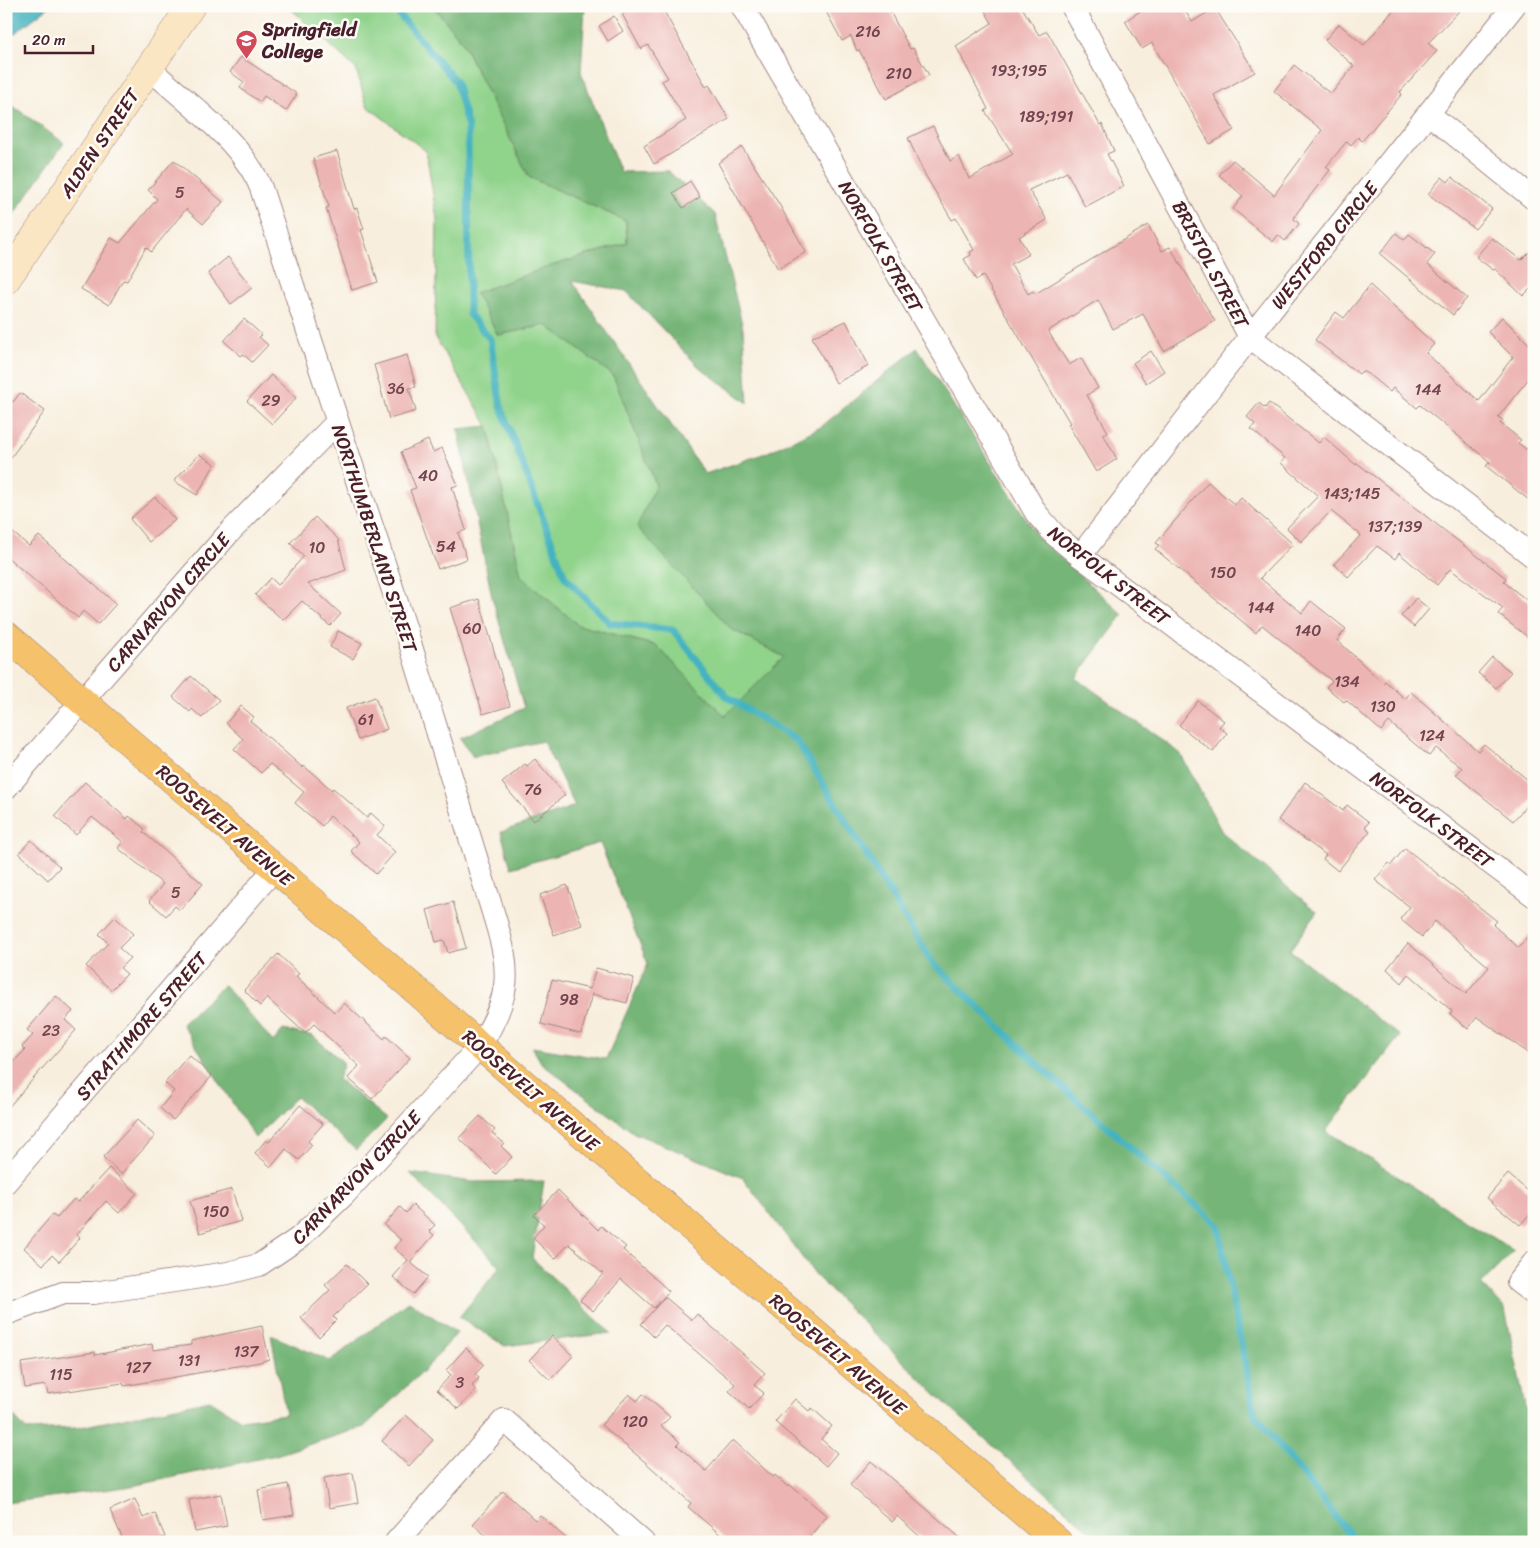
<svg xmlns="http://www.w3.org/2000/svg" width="1540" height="1548" font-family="Sriracha,sans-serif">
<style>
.green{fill:#90d38b;stroke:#6d795b}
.forest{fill:#74b577;stroke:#5f6a51}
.water{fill:#44b3bf;stroke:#476975}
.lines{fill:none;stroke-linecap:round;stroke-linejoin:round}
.stream{stroke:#44b3bf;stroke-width:7}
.building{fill:#ecb4b2}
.minor-casing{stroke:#a18684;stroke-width:24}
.secondary-casing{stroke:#a18684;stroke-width:29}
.primary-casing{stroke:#a18684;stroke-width:29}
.minor{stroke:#fff;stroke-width:22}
.secondary{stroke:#fbe6c4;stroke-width:28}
.primary{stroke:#f5c16b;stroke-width:28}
.labels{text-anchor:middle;stroke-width:5;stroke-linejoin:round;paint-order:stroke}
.number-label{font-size:16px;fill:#72444d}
.poi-label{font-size:19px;font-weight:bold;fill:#4a1f2b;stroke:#fdfcf7;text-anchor:start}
.street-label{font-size:19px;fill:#4a1f2b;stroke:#fdfcf7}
</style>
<rect width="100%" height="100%" fill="#fdfcf7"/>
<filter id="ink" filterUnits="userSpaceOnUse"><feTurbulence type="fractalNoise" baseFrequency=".02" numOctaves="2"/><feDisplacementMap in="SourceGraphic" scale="10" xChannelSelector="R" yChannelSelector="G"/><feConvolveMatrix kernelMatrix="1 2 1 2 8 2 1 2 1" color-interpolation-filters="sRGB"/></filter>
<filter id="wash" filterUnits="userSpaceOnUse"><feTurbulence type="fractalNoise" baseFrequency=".0096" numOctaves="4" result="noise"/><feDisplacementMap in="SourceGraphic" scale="20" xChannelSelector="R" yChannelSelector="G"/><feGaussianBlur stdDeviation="1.12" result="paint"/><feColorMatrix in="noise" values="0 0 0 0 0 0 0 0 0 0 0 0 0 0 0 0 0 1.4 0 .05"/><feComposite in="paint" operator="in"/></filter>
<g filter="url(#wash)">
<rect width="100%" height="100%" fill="#f8eedd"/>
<path class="green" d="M288 6H433L462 41 529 177 626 221 627 243 551 266 475 293 498 335 546 325 613 375 656 485 731 629 785 657 725 717 657 646 578 625 521 576 488 426 435 337 437 219 426 151 367 106 356 69Z"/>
<g class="forest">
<path d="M433 6H585L581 72 620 172 668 171 715 214 743 328 748 403 699 367 626 291 572 281 705 474 766 453 821 427 917 348 1037 536 1123 615 1076 678 1180 753 1222 832 1317 912 1290 950 1400 1036 1326 1131 1514 1251 1481 1284 1505 1309 1525 1406 1534 1420V1542H1102L950 1408 816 1276 743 1178 634 1133 542 1064 532 1047 606 1059 648 964 600 843 511 868 501 832 575 806 543 741 473 757 460 738 524 708 492 597 458 429 488 426 521 576 578 625 657 646 725 716 784 657 731 629 637 527 656 485 613 375 546 325 498 335 475 293 551 266 627 243 626 221 529 177 462 41Z"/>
<path d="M6 101 64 143 6 225Z"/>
<path d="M224 985 273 1042 283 1030 313 1036 344 1063 338 1079 387 1119 356 1150 296 1097 255 1138 182 1024Z"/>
<path d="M410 1173 472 1182 544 1181 532 1258 611 1333 505 1346 459 1317 500 1267Z"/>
<path d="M409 1301 457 1333 428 1366 364 1427 276 1455 133 1486 6 1503V1339H9L10 1412 26 1430 76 1428 210 1400 241 1420 286 1414 271 1335 330 1361Z"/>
</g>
<path class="water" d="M6 6H50L6 40Z"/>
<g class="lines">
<path class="stream" d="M392 6 456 82 468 128 469 314 490 339 501 407 565 577 610 623 673 630 726 696 797 741 932 962 1051 1077 1218 1225 1255 1415 1356 1542"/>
</g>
<g id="blocks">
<g class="building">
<path d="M637 6H661L706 87 709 85 729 119 654 164 644 146 686 120 662 81 668 78 648 45 641 49 622 14Z"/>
<path d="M823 6H887L910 49 913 48 929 75 886 99 859 50 857 51 851 36 842 41Z"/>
<path d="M982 6H1021L1039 35 1047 31 1100 125 1102 124 1114 151 1107 154 1124 186 1085 207 1067 172 1029 190 1047 220 1019 237 1029 254 1011 264 1028 294 1033 291 1035 294 1148 225 1162 251 1170 247 1215 321 1164 351 1143 314 1113 329 1098 300 1048 331 1069 365 1081 358 1098 388 1087 395 1108 432 1103 434 1117 459 1096 472 1068 424 1070 423 983 276 976 280 964 259 971 255 970 252 974 250 956 218 952 220 924 173 908 138 933 126 950 161 959 156 969 179 1013 154 985 111 988 109 956 46 992 23Z"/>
<path d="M1148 6H1182L1192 22 1215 8 1255 72 1214 95 1234 130 1210 144 1152 43 1142 49 1125 21Z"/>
<path d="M1397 6H1464L1428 43 1437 51 1400 92 1402 94 1362 141 1358 137 1351 145 1347 141 1326 167 1330 170 1296 214 1294 219 1299 224 1285 241 1278 235 1273 242 1233 209 1243 196 1219 175 1233 160 1274 195 1322 130 1274 91 1294 65 1331 94 1354 66 1325 40 1339 24 1364 45Z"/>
<path d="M614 16 623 31 608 41 599 26Z"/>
<path d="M241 57 297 94 286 111 264 96 260 102 240 88 244 82 230 72Z"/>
<path d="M742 147 779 204 806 252 778 269 718 163Z"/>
<path d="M337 151 354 209 357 208 364 229 361 230 378 282 352 290 326 208 329 207 313 158Z"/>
<path d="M174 160 223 202 203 224 186 209 151 252 146 247 127 281 123 280 109 305 81 289 111 238 120 243 157 199 148 190Z"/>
<path d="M1442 177 1448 182 1452 177 1492 209 1475 229 1428 194Z"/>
<path d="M690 181 700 197 683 208 673 193Z"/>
<path d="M1396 233 1404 240 1409 234 1435 254 1427 264 1467 298 1453 315 1380 254Z"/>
<path d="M1492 238 1521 260 1534 247V285L1523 296 1495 269 1493 270 1476 257Z"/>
<path d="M228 257 252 288 231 304 208 273Z"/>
<path d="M1370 285 1434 344 1426 353 1479 401 1513 357 1488 332 1502 317 1534 349V372L1498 417 1503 420 1500 423 1521 440 1518 443 1534 455V504L1486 466 1490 462 1420 405 1417 408 1393 388 1390 392 1368 374 1362 371 1359 374 1315 340 1336 312 1344 318Z"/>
<path d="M244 319 262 335 259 337 268 345 252 362 243 354 241 356 224 341Z"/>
<path d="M846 321 869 366 836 383 812 337Z"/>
<path d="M1151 351 1164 371 1146 383 1133 363Z"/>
<path d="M407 355 416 387 409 388 416 411 389 419 374 365Z"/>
<path d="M271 375 296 398 272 424 247 401Z"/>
<path d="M20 393 45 411 6 464V398L13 402Z"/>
<path d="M1259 403 1265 408 1269 403 1319 443 1324 437 1356 465 1357 463 1506 578 1504 582 1534 606V642L1498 614 1503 608 1450 569 1437 585 1399 553 1395 559 1377 546 1348 577 1334 564 1361 535 1331 511 1301 542 1287 528 1318 496 1281 463 1285 458 1251 429 1255 424 1247 417Z"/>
<path d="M428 440 433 452 442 448 458 485 452 487 466 530 458 533 467 559 438 569 410 490 416 488 401 452Z"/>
<path d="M199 454 215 464 197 495 174 481Z"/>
<path d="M1208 482 1235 505 1241 498 1293 544 1260 578 1302 613 1311 601 1346 629 1337 640 1383 683 1385 681 1405 699 1411 692 1478 751 1484 744 1534 785V797L1513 821 1456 775 1462 768 1436 748 1429 756 1389 722 1381 731 1346 700 1344 702 1326 687 1332 681 1262 625 1256 633 1155 549 1159 545 1156 543Z"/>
<path d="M155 497 175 520 149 542 130 519Z"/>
<path d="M315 517 338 539 346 570 308 584 341 614 330 626 302 601 283 620 255 595 271 578 278 585 304 556 290 543Z"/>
<path d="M6 527 29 546 39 536 116 604 98 624 83 611 78 618 6 556Z"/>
<path d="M1416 598 1429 609 1414 627 1401 616Z"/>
<path d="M479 599 510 706 483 714 450 608Z"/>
<path d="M338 631 362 643 353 659 330 647Z"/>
<path d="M1492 657 1511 672 1496 688 1478 673Z"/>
<path d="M191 676 219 700 202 718 192 709 190 712 173 697Z"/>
<path d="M375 697 387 729 358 740 346 708Z"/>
<path d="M1198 701 1224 721 1219 727 1227 733 1213 752 1179 725Z"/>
<path d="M241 706 254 717 250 721 303 768 304 766 332 790 333 788 367 818 371 813 385 826 377 835 395 852 376 874 351 851 359 842 330 816 322 826 295 803 304 792 270 764 261 773 234 749 243 739 226 723Z"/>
<path d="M535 759 565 795 534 821 502 783 525 764 527 766Z"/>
<path d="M85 782 127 819 129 816 145 829 143 832 203 884 180 910 175 906 166 916 149 901 163 884 118 848 123 842 92 817 76 835 55 816Z"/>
<path d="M1305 782 1343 811 1347 805 1369 822 1365 827 1370 831 1338 871 1323 859 1326 855 1278 820Z"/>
<path d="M31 840 60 867 48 880 19 853Z"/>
<path d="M1405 848 1497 921 1493 925 1519 948 1534 928V1057L1477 1017 1468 1029 1450 1014 1452 1011 1409 974 1402 983 1387 969 1408 943 1466 994 1489 967 1435 921 1422 937 1400 919 1410 907 1375 880 1389 863 1391 865Z"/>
<path d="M567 885 582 925 554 935 540 895Z"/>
<path d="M453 902 466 948 448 953 444 940 436 942 427 910Z"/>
<path d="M115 917 133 934 119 948 130 958 120 968 127 974 111 990 86 966 108 943 99 934Z"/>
<path d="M278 954 299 974 296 976 335 1013 344 1003 384 1039 386 1036 410 1058 372 1099 348 1078 359 1066 314 1024 305 1033 267 998 260 1006 244 990Z"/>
<path d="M596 968 634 978 627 1003 592 994 581 1034 541 1024 552 980 590 989Z"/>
<path d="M56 996 73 1011 65 1020 76 1030 6 1110V1070L25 1050 22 1047 33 1035 27 1030Z"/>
<path d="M189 1055 212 1076 173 1120 160 1108 174 1091 165 1083Z"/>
<path d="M300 1105 323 1124 308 1141 312 1145 299 1160 286 1149 271 1167 255 1153 266 1140 269 1142Z"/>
<path d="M480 1116 495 1130 492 1133 504 1143 501 1146 512 1157 496 1174 459 1138Z"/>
<path d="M137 1120 155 1136 121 1174 103 1157Z"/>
<path d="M109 1168 137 1193 119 1213 106 1201 76 1235 80 1238 59 1262 52 1255 43 1265 24 1248 52 1215 57 1218 74 1199 78 1202Z"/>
<path d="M1508 1174 1534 1196V1209L1520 1225 1487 1198Z"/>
<path d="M232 1189 241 1221 200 1233 190 1201Z"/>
<path d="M558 1190 598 1230 601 1226 626 1247 623 1250 669 1291 654 1308 621 1279 593 1311 580 1300 603 1274 569 1244 555 1259 533 1238 544 1225 534 1215Z"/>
<path d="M413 1205 435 1225 429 1231 434 1235 410 1262 428 1277 413 1294 393 1277 408 1260 394 1248 401 1240 384 1225 400 1207 406 1213Z"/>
<path d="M347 1264 367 1284 333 1317 336 1320 319 1337 301 1318 330 1290 325 1285Z"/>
<path d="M665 1297 692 1320 697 1314 765 1373 754 1385 764 1393 749 1409 729 1391 735 1384 665 1325 654 1337 641 1324Z"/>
<path d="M262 1326 269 1359 260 1362 124 1386 123 1383 48 1394 46 1385 25 1388 21 1363 95 1352V1355L152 1344 153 1350 191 1345V1341Z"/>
<path d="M552 1336 573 1356 550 1380 529 1360Z"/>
<path d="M466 1348 484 1365 475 1374 479 1378 472 1386 476 1390 458 1409 437 1390 451 1375 446 1370Z"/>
<path d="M629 1394 637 1401 643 1394 670 1417 661 1426 680 1442 677 1445 706 1471 733 1440 773 1477 775 1475 788 1487 790 1485 827 1516 805 1542H729L688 1507 691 1503 644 1461 601 1425Z"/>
<path d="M795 1399 809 1411 812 1408 832 1426 821 1439 837 1453 826 1466 775 1422Z"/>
<path d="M406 1415 433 1440 409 1466 382 1441Z"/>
<path d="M871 1461 965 1542H926L897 1516 892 1522 850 1485Z"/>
<path d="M353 1473 358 1503 329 1508 324 1478Z"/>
<path d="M288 1484 294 1515 263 1520 258 1490Z"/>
<path d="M503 1491 535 1520 540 1515 570 1542H493L473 1524Z"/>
<path d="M221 1494 227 1526 195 1532 189 1500Z"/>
<path d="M135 1499 143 1518 155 1513 165 1537 154 1542H124L110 1510Z"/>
</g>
</g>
</g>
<g filter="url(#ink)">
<use href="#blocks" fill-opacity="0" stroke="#a18684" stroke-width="1"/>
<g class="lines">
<defs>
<g id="minor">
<path d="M742 6 1036 513 1055 535 1080 556 1534 896"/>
<path d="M1072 6 1250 337 1534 557"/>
<path d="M1429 114 1534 199"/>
<path d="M1080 556 1250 337 1514 6"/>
<path d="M6 788 227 535 337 422"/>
<path d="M6 1182 275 868"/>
<path d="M1534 1262 1518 1282 1534 1294"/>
<path d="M6 1314 63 1293H93L228 1273 259 1265 299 1238 345 1194 480 1046C510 996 512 975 495 919L406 630 261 188C242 141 186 102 149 68"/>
<path d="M396 1542 504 1420 643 1542"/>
</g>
<path id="secondary" d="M6 280 191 6"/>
<path id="primary" d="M6 635 480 1046 1058 1542"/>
</defs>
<use href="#minor" class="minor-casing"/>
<use href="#secondary" class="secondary-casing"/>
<use href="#primary" class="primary-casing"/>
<use href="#minor" class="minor"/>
<use href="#secondary" class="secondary"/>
<use href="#primary" class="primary"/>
</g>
</g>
<defs>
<symbol id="university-pin" viewBox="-11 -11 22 30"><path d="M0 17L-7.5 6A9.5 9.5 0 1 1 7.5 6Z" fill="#d1495b" stroke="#fdfcf7"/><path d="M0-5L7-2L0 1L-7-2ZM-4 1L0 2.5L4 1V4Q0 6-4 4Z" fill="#fff"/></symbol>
</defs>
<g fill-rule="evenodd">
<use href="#university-pin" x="234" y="28" width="25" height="34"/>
</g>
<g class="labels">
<g class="number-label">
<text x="868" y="37">216</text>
<text x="1019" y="76">193;195</text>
<text x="899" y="79">210</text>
<text x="1046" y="122">189;191</text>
<text x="180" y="198">5</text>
<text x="396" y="394">36</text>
<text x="1428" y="395">144</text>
<text x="271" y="406">29</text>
<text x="428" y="481">40</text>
<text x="1352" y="499">143;145</text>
<text x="1395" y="532">137;139</text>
<text x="446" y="552">54</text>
<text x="317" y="553">10</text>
<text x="1223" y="578">150</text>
<text x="1261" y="613">144</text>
<text x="472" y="634">60</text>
<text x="1308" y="636">140</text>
<text x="1347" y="687">134</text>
<text x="1383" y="712">130</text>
<text x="366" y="725">61</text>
<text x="1432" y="741">124</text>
<text x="533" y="795">76</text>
<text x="176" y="898">5</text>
<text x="569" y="1005">98</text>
<text x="51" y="1036">23</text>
<text x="216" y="1217">150</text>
<text x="246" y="1357">137</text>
<text x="189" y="1366">131</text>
<text x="138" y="1373">127</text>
<text x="61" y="1380">115</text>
<text x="460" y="1388">3</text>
<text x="635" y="1427">120</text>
</g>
<g class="poi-label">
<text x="262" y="36">Springfield<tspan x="262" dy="22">College</tspan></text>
</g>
<g class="street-label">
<text transform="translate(99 143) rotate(-56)" y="7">ALDEN STREET</text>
<text transform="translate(1324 245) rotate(-51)" y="7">WESTFORD CIRCLE</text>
<text transform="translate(881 246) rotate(60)" y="7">NORFOLK STREET</text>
<text transform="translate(1211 264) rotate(62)" y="7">BRISTOL STREET</text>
<text transform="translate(375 538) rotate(72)" y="7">NORTHUMBERLAND STREET</text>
<text transform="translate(1109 575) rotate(38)" y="7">NORFOLK STREET</text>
<text transform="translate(168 602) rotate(-49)" y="7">CARNARVON CIRCLE</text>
<text transform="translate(1432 819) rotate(37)" y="7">NORFOLK STREET</text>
<text transform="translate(225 825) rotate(41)" y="7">ROOSEVELT AVENUE</text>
<text transform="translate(141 1026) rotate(-49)" y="7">STRATHMORE STREET</text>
<text transform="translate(531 1090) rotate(41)" y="7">ROOSEVELT AVENUE</text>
<text transform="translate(356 1177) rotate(-46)" y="7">CARNARVON CIRCLE</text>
<text transform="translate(838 1354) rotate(41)" y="7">ROOSEVELT AVENUE</text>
</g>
</g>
<rect width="1540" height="1548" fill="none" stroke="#fdfcf7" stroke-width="25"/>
<path d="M25 45v8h68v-8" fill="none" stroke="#4a1f2b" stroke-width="2.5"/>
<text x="32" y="45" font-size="15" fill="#4a1f2b" stroke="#fdfcf7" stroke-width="4" paint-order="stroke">20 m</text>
</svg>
